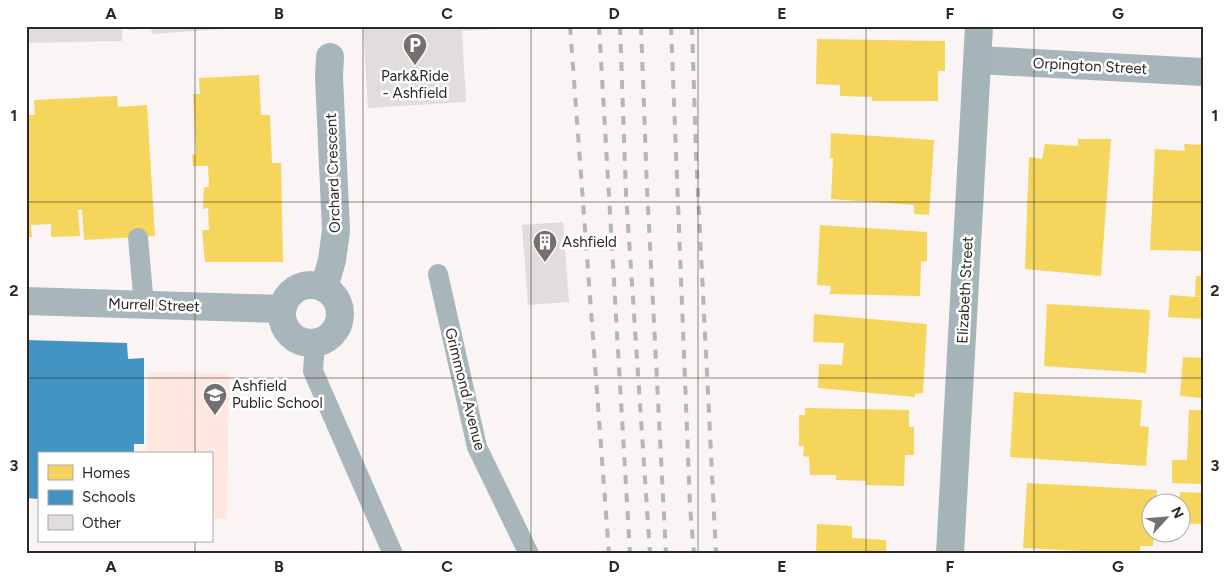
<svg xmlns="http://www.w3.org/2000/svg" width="1229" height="580" font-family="Figtree,sans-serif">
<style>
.green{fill:#fde7de}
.homes{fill:#f6d55c}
.schools{fill:#4393c3}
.building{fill:#e1dddc}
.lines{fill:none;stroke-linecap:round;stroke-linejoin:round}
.lane{stroke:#a8b6bc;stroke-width:20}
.street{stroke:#a8b6bc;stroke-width:28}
.secondary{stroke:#a5b4b9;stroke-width:28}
.rail{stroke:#b2b7b9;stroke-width:4;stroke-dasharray:9 9;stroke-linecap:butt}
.grid{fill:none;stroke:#2b2826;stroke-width:1;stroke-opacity:0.55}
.labels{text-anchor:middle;stroke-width:5;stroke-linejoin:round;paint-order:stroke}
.street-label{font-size:15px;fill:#2b2826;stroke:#fff}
.poi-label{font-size:15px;fill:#2b2826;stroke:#fff;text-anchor:start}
.neatline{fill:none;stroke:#2b2826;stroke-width:2}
.grid-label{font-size:16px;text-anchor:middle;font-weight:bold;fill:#2b2826}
</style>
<rect width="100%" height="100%" fill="#faf5f4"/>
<path class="green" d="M148 372 229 373 227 519H211V454H147Z"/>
<g class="homes">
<path d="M817 39 945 41V71H938V101H872V97L840 96V85L816 84Z"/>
<path d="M259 75 261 115H270L272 163H281L283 262H205L202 230H209L208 208 203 209 204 187H209L208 166H193L192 155 196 154 193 94H200L199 78Z"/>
<path d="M117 96 118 107 147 105 155 236 84 240 82 210H78L80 236 51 237V224L31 225 32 237H26V115H35L34 100Z"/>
<path d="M831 133 934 140 929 215 914 214V205L831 199 833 158H830Z"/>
<path d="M1078 139H1111L1101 276 1025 269 1029 157 1042 159 1045 144 1078 146Z"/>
<path d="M1184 144 1203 145V251L1150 250 1155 149 1185 151Z"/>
<path d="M820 225 927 232V261L921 262 920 296 830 294 831 286 817 285Z"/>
<path d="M1196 276H1203V296L1195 297H1203V319L1168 317 1170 295 1195 297Z"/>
<path d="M1047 304 1150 310 1146 373 1044 366Z"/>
<path d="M814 314 927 324 923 393 915 394V397L818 388 819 364 842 365 844 343 813 342Z"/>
<path d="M1183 357 1203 358V398L1180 396Z"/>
<path d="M1014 392 1142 400 1140 426 1149 427 1146 466 1010 457Z"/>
<path d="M805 408 909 410V427H914V455H905L904 486 866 485V481L836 480V475H810L809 457 803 456 804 446H799V415H805Z"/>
<path d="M1189 410H1203V484L1172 483V460H1187Z"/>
<path d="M1027 483 1157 490 1156 502H1152V532H1154L1153 546H1140V554L1023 548Z"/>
<path d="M1180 492 1202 493 1201 524 1182 523V502H1179Z"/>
<path d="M817 524 852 526V538L886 540V554H816Z"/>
</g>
<path class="schools" d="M26 340 127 343 128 359 144 358V444H134V454H39V499L26 498Z"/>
<g class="building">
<path d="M26 26H122V41L26 43Z"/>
<path d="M128 26H238V28L152 34 151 28 128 30Z"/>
<path d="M363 26H512V28L462 31 466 102 368 108Z"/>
<path d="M563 222 569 302 528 305 522 225Z"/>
</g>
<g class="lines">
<g class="lane">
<path d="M138 238 144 305"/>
<path d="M438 274 477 447 529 554"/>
<path d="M315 343 313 371 393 554"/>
</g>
<g class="street">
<path d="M978 60 1203 72"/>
<circle cx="311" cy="314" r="29"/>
<path d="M324 288 332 260 336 231 329 77 330 57"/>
<path d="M26 301 282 309"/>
</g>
<path class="secondary" d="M950 554 979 26"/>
<g class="rail">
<path d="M570 26 609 554"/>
<path d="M599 26 630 554"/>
<path d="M620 26 626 194 650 554"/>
<path d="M641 26 647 188 666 554"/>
<path d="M671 26 690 506 694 554"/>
<path d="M692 26 696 153 716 554"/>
</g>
</g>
<path class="grid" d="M195 26V454M363 26V554M531 26V554M698 26V554M866 26V554M1034 26V554M26 202H1203M26 378H1203M195 541V554"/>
<defs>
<symbol id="parking-pin" viewBox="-11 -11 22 30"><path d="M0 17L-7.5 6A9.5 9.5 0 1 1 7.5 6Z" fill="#73706e" stroke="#fff"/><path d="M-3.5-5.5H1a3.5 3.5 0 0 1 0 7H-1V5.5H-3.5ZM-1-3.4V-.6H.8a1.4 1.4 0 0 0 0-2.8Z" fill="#fff"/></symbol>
<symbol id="building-pin" viewBox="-11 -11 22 30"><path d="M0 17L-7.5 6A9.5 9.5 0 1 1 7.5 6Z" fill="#73706e" stroke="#fff"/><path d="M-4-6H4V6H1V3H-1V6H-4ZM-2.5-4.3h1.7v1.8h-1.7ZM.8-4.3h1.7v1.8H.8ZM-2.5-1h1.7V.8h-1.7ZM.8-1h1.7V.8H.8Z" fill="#fff"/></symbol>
<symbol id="school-pin" viewBox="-11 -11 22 30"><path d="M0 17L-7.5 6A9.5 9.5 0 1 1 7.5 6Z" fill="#73706e" stroke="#fff"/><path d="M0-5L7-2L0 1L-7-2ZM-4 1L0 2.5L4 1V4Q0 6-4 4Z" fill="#fff"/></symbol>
</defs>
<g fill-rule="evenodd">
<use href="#parking-pin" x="401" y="31" width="28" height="38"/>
<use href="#building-pin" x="531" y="228" width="28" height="38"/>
<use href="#school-pin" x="201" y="381" width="28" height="38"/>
</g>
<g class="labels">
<g class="street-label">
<text transform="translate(1090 66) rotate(3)" y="5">Orpington Street</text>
<text transform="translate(333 173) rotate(-92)" y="5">Orchard Crescent</text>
<text transform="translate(965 290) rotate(-87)" y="5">Elizabeth Street</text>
<text transform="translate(154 305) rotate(2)" y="5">Murrell Street</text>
<text transform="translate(465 389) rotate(76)" y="5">Grimmond Avenue</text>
</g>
<g class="poi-label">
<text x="415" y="81" text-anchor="middle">Park&amp;Ride<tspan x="415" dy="17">- Ashfield</tspan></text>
<text x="562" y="247">Ashfield</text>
<text x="232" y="391">Ashfield<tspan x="232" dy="17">Public School</tspan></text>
</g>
</g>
<rect width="1229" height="580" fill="none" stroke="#ffffff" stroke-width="55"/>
<rect x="38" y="452" width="175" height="90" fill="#ffffff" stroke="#aaa9a8"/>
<rect x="48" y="465" width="25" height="15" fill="#f6d55c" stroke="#aaa9a8"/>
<text x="82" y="478" font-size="15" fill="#2b2826">Homes</text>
<rect x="48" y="490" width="25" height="15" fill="#4393c3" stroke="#aaa9a8"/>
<text x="82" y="502" font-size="15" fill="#2b2826">Schools</text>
<rect x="48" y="515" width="25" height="15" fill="#e1dddc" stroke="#aaa9a8"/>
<text x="82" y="528" font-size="15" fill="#2b2826">Other</text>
<g transform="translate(1166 518) rotate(64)"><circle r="24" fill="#ffffff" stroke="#aaa9a8"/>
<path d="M0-4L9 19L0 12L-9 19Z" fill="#73706e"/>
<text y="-8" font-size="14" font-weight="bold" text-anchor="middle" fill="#2b2826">N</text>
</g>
<rect x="28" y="28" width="1174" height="524" class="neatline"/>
<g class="grid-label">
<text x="111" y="19">A</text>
<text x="279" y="19">B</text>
<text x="447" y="19">C</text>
<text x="614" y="19">D</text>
<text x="782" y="19">E</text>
<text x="950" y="19">F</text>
<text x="1118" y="19">G</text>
<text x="14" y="121">1</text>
<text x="1215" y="121">1</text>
<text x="14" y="296">2</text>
<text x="1215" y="296">2</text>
<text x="14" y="471">3</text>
<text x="1215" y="471">3</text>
<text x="111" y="572">A</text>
<text x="279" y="572">B</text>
<text x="447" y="572">C</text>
<text x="614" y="572">D</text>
<text x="782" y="572">E</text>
<text x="950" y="572">F</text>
<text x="1118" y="572">G</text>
</g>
</svg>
